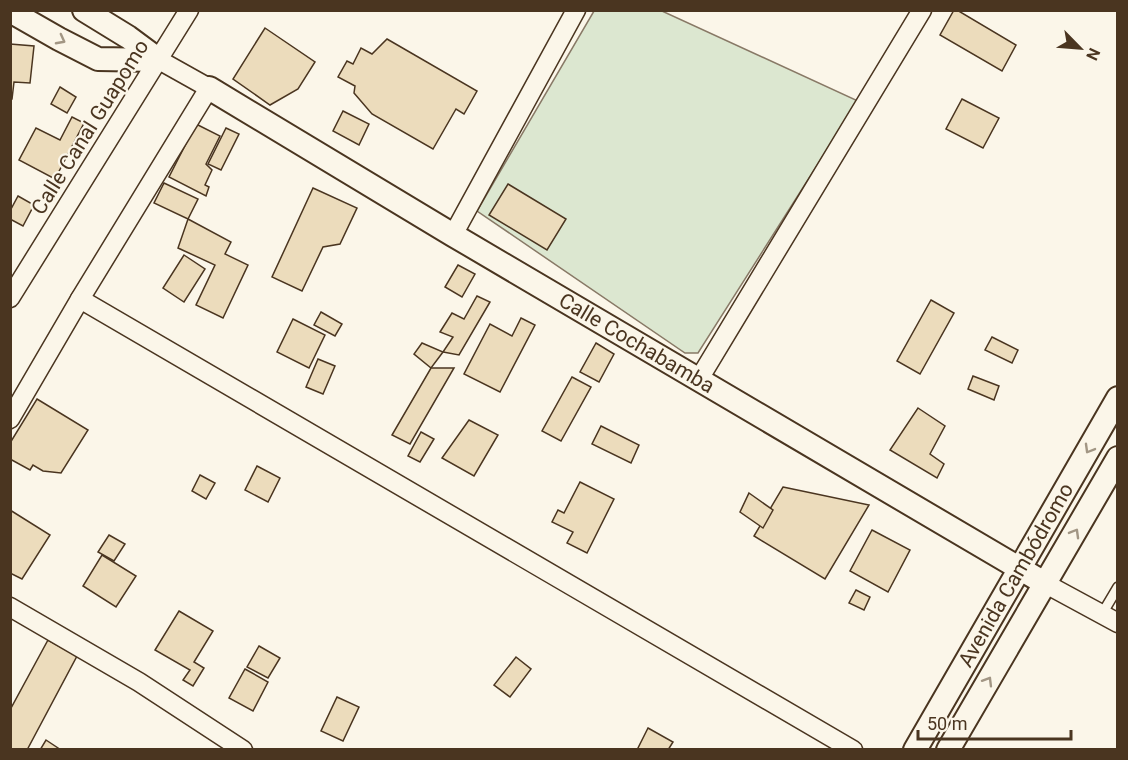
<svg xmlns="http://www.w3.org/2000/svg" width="1128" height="760" font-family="Roboto,sans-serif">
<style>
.green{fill:#dce7d0;stroke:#887966;stroke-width:1.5}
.building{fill:#ecdcbc;stroke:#4a3520;stroke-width:1.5}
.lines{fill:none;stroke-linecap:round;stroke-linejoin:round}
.service-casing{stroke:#4a3520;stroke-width:12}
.minor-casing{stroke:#4a3520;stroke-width:21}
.tertiary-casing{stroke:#4a3520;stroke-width:26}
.service{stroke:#fbf6e9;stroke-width:9}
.minor{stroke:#fbf6e9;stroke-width:18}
.tertiary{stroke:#fbf6e9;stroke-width:22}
.oneway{stroke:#a29684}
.labels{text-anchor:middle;stroke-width:4.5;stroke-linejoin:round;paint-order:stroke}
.street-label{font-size:21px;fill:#4a3520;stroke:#fbf6e9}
</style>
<rect width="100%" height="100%" fill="#fbf6e9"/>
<path class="green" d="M594 11H662L858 101 698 353H685L477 211Z"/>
<g class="building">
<path d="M954 10H957L1016 45 1002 71 940 35Z"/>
<path d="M265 28 315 62 298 89 270 105 233 79Z"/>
<path d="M387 39 477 91 464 114 456 109 433 149 372 114 354 93 355 86 338 77 347 61 353 64 361 48 372 54Z"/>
<path d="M10 44 34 46 30 83 14 82 12 99H10Z"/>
<path d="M60 87 76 97 67 113 51 104Z"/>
<path d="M962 99 999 118 983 148 946 129Z"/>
<path d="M343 111 369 124 359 145 333 131Z"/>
<path d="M72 117 84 123 55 179 19 160 36 128 60 140Z"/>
<path d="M196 124 220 136 206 164 212 170 205 185 209 187 206 196 169 177Z"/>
<path d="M226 128 239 134 221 170 208 164Z"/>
<path d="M164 183 198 199 188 219 154 203Z"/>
<path d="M508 184 566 219 547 250 489 215Z"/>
<path d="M313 188 357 208 340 244 323 247 302 291 272 277Z"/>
<path d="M18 196 34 205 23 226 10 219V211Z"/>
<path d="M188 219 231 242 225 254 248 265 223 318 196 305 215 265 178 248Z"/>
<path d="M184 255 205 269 184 302 163 288Z"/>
<path d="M458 265 475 274 462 297 445 287Z"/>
<path d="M477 296 490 302 459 355 443 352 453 337 440 332 452 313 464 319Z"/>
<path d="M931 300 954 313 920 374 897 361Z"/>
<path d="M321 312 342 324 335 336 314 325Z"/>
<path d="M521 318 535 325 500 392 464 374 490 324 512 336Z"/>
<path d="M293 319 325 335 309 368 277 352Z"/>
<path d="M992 337 1018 350 1012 363 985 350Z"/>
<path d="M422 343 443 352 431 368 414 354Z"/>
<path d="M596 343 614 354 599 382 580 372Z"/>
<path d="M318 359 335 366 323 394 306 387Z"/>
<path d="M431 368H454L410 444 392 435Z"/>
<path d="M973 376 999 386 994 400 968 389Z"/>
<path d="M572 377 591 387 561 441 542 431Z"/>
<path d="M37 399 88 430 61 473 43 471 33 465 30 470 10 459V443Z"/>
<path d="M918 408 945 426 930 454 944 464 937 478 890 450Z"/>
<path d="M469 420 498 435 474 476 442 458Z"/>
<path d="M601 426 639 445 631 463 592 444Z"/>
<path d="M421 432 434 439 420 462 408 456Z"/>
<path d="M257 466 280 478 268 502 245 490Z"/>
<path d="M200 475 215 483 206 499 192 491Z"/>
<path d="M580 482 614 499 587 553 567 543 573 532 552 522 558 510 564 513Z"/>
<path d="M783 487 869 505 825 579 754 536Z"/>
<path d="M749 493 773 510 763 528 740 512Z"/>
<path d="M10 510 50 535 22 579 10 573Z"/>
<path d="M872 530 910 550 888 592 850 571Z"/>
<path d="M109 535 125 544 114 561 98 552Z"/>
<path d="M102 555 136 576 116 607 83 586Z"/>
<path d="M856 590 870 597 864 610 849 603Z"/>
<path d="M179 611 213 631 194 662 204 668 193 686 183 680 190 670 155 650Z"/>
<path d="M48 640 77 656 27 750H10V710Z"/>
<path d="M259 646 280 658 268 678 247 667Z"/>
<path d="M516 657 531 669 510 697 494 685Z"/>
<path d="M245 669 268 682 253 711 229 698Z"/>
<path d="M337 697 359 707 343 741 321 731Z"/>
<path d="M648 728 673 742 668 750H637Z"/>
<path d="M46 740 61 750H40Z"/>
</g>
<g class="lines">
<defs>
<path id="service" d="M1102 614 1118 587"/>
<g id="minor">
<path d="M159 60 209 88 80 299 853 750"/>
<path d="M453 235 576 10"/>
<path d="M10 298 189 10"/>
<path d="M699 379 922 10"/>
<path d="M10 419 80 299"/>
<path d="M1046 584 1118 623"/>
<path d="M10 607 139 682 243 750"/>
</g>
<g id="tertiary">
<path d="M84 10 128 37 159 60"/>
<path d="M10 11 59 39 98 59 159 60"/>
<path id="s1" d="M209 88 453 235 1046 584"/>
<path id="s2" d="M915 750 1118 398"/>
<path d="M948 750 1118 458"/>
</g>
</defs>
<use href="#service" class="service-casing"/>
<use href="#minor" class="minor-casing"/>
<use href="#tertiary" class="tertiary-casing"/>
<use href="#service" class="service"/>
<use href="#minor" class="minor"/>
<use href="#tertiary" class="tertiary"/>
</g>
<defs><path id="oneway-chevron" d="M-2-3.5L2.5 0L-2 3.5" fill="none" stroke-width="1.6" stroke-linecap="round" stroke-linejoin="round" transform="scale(1.5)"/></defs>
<g class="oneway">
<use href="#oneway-chevron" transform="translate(61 40) rotate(28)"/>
<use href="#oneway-chevron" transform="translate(1089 449) rotate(120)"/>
<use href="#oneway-chevron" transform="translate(1075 533) rotate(-60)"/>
<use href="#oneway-chevron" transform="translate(988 681) rotate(-59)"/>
</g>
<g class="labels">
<g class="street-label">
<text transform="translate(90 127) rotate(-58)" y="7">Calle Canal Guapomo</text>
<text dy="7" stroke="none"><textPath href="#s1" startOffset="498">Calle Cochabamba</textPath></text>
<text dy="7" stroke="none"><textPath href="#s2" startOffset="202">Avenida Cambódromo</textPath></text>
</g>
</g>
<rect width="1128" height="760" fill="none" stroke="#4a3520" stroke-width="24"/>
<g transform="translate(1080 48) rotate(115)" stroke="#fbf6e9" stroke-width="4.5" paint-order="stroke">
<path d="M0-4.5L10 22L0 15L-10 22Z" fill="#4a3520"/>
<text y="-9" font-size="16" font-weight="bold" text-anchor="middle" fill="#4a3520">N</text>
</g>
<path d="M918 730v9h153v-9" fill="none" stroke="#4a3520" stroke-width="3"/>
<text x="927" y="730" font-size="18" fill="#4a3520" stroke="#fbf6e9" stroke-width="4.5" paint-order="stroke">50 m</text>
</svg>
